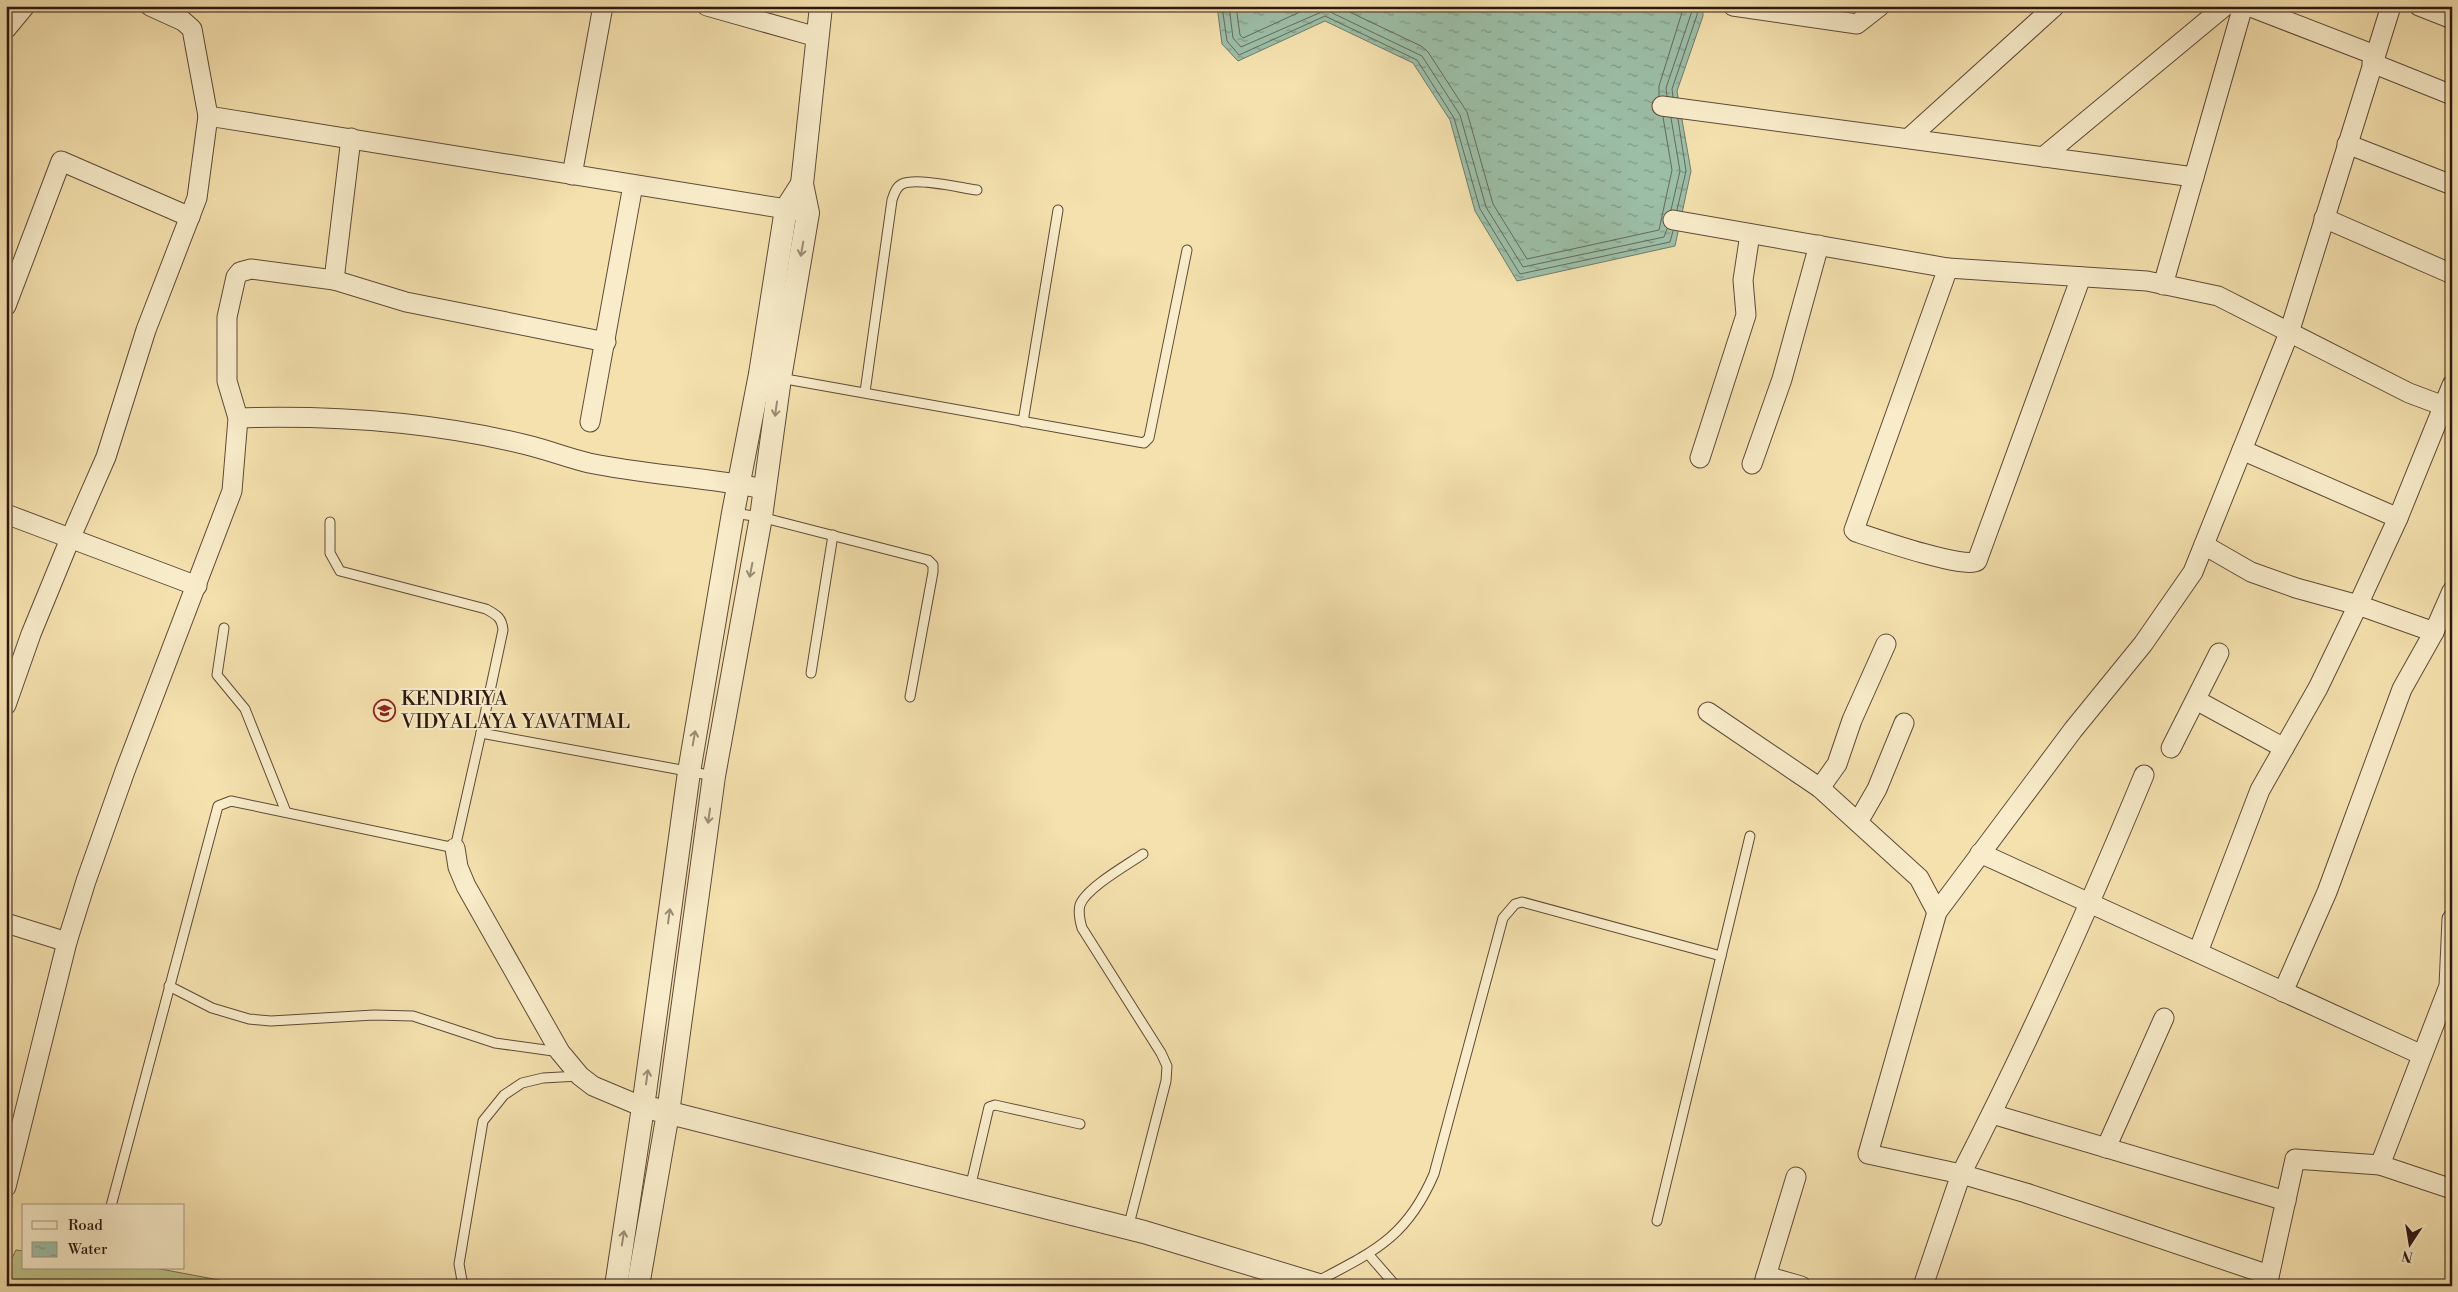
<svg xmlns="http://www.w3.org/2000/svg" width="2458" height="1292" font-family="'Libre Bodoni',serif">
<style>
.garden{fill:#bec288;stroke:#756c4c}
.water{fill:url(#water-ripples);stroke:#6f7b6a}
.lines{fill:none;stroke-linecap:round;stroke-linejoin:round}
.shore{stroke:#646a5b;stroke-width:1}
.service-casing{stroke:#5e4a37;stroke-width:11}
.minor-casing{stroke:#5e4a37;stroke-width:21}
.tertiary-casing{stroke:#5e4a37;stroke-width:24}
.service{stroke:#f8ecca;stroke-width:9}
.minor{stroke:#f8ecca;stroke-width:19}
.tertiary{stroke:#f8ecca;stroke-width:22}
.oneway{stroke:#9c8c76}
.labels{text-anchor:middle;stroke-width:4;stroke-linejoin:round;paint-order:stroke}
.poi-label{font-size:20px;fill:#2c170f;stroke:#f8ecca;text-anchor:start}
</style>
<defs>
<pattern id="water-ripples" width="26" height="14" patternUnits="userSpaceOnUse" patternTransform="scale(1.25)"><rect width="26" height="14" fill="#9cbea7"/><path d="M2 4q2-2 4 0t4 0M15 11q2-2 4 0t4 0" fill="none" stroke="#7f9986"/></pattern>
</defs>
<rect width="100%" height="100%" fill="#f4e1ae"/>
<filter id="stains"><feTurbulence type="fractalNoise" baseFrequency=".004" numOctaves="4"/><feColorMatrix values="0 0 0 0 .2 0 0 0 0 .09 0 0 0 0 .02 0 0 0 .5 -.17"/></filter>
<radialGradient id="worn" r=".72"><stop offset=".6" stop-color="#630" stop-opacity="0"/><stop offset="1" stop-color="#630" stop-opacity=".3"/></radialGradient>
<path class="garden" d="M16 1250 24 1251V1268H155L251 1286H6V1270Z"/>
<path class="water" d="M1217 6H1703V16L1677 91 1691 171 1675 246 1517 281 1475 211 1450 120 1413 63 1325 21 1238 61 1222 44Z"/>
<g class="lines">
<g class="shore">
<path d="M1222 6 1227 41 1239 55 1325 16 1417 60 1454 118 1480 209 1520 274 1670 242 1673 231"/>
<path d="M1229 6 1233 38 1241 47 1326 10 1422 56 1460 115 1486 207 1523 267 1664 237 1667 229"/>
<path d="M1236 6 1240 35 1243 38 1313 6"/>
<path d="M1337 6 1421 46 1428 52 1467 112 1493 204 1527 259 1659 230 1672 170 1663 117"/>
<path d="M1659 96V86L1684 6"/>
<path d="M1667 96 1666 88 1691 14 1692 6"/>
<path d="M1673 97 1672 89 1697 15 1698 6"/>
<path d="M1671 210 1680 171 1671 118"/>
<path d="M1677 210 1686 171 1678 119"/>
</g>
<defs>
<g id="service">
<path d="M780 378 1144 443 1149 438 1187 250"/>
<path d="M865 392 892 200C894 194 896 187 902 184 916 177 961 188 977 190"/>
<path d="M1023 422 1058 210"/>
<path d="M733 513 761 517 928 560 933 565V572L910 697"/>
<path d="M330 522V553L340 571 486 609C497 615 502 618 503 630L481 733 714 776"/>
<path d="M224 628 217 675 245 709 286 812"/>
<path d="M811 673 833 535"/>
<path d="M1721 956 1750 836"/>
<path d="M169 986 212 1008 249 1019 271 1021 374 1015 413 1016 495 1043 560 1052"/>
<path d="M970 1188 989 1107 995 1105 1080 1124"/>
<path d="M111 1206 218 806 231 801 455 848 481 733"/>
<path d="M1128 1228 1166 1081 1167 1066 1161 1053 1082 928C1080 921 1078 912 1080 905 1086 888 1127 865 1143 854"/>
<path d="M1369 1255 1396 1286"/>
<path d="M1318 1281C1375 1251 1407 1237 1434 1174L1503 918 1515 904 1522 902 1721 956 1657 1221"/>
<path d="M463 1286 459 1264 483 1121 504 1095 522 1083 543 1078 579 1076"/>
</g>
<g id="minor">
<path d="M150 6 183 21 192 29 208 116"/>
<path d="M707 6 817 37"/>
<path d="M1733 6 1857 24 1880 6"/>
<path d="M2248 6 2375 55"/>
<path d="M2419 6 2452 19"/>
<path d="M6 29 25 6"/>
<path d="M2372 63 2452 95"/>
<path d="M1662 106 2194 177"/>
<path d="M1909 138 2055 6"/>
<path d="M2347 144 2452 185"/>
<path d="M2043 157 2225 6"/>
<path d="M572 175 603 6"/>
<path d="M2324 218 2452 274"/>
<path d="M1673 220 1948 268 2147 281 2218 296 2409 393 2452 409"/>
<path d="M1948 268 1854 530 1856 532C1874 538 1966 570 1977 561L2081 277"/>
<path d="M334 280 351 138"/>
<path d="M2163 285 2243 6"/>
<path d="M6 306 61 161 190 217"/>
<path d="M238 418C335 415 433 422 527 445 548 450 568 458 589 463 647 475 706 477 764 489"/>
<path d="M590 422 633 185"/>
<path d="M2242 450 2398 518"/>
<path d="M1700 458 1746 315 1743 280 1750 234"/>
<path d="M1752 464 1782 379 1819 245"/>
<path d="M6 514 197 586"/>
<path d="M2204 545 2251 572 2296 588 2358 605 2434 632"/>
<path d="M2196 700 2284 748"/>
<path d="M6 705 31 634 70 539 106 457 146 330 197 198 208 116 799 211"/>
<path d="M1708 712 1820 788 1919 878 1937 912"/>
<path d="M2171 748 2219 653"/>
<path d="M2144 775C2088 910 2028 1044 1961 1174L2026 1193 2269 1275"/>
<path d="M1820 788 1837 764 1852 720 1886 644"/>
<path d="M1858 822 1877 789 1904 723"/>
<path d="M455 848 458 867 466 886 560 1052 580 1076 593 1086 643 1107"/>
<path d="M1980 853 2422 1055"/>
<path d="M2452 919 2449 986 2380 1165 2452 1189"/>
<path d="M6 923 67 942"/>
<path d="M2198 952 2260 790 2318 688 2358 605 2398 518 2452 385"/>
<path d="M2283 992 2327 892 2402 689 2434 632 2452 591"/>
<path d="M1992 1114 2286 1201"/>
<path d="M2106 1148 2164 1018"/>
<path d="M6 1187 67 942 86 881 125 771 232 491 238 418 227 381V317L236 277 240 272 251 269 334 280 406 302 606 342"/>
<path d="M1766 1276 1801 1286"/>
<path d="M1763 1286 1796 1177"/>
<path d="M1923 1286 1961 1174 1868 1154 1937 912 2073 730 2143 644 2193 572 2289 333 2391 6"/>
<path d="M2267 1286 2295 1159 2380 1165"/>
</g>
<g id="tertiary">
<path d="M654 1109 1144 1232 1322 1286"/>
<path d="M616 1286 643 1107 689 772 733 513 760 374 786 209 802 184"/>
<path d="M638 1286 668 1113 714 776 761 517 780 378 808 213 802 184 821 6"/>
</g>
</defs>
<use href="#service" class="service-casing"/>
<use href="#minor" class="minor-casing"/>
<use href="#tertiary" class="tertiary-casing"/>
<use href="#service" class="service"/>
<use href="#minor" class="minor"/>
<use href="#tertiary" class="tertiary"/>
</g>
<defs><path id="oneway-shaft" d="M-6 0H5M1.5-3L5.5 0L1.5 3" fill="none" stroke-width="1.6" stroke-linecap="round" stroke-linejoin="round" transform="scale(1.25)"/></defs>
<g class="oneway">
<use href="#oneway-shaft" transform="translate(802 249) rotate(100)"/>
<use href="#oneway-shaft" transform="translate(776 409) rotate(98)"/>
<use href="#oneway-shaft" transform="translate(751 570) rotate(101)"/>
<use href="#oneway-shaft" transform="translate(694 738) rotate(-80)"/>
<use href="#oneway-shaft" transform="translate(709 816) rotate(98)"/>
<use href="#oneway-shaft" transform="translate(669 916) rotate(-82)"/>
<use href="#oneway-shaft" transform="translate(647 1077) rotate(-82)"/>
<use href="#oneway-shaft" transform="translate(623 1238) rotate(-81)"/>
</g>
<defs>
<symbol id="school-ring" viewBox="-11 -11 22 22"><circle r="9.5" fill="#f8ecca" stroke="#8f2418" stroke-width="1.5"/><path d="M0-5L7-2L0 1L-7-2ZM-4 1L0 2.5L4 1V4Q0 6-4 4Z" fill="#8f2418"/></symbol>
</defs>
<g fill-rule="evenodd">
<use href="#school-ring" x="372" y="698" width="25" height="25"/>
</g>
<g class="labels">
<g class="poi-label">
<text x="401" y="705">KENDRIYA<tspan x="401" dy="23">VIDYALAYA YAVATMAL</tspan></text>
</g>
</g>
<rect width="2458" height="1292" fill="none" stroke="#f4e1ae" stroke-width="25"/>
<rect x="8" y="8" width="2443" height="1277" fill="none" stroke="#2c170f" stroke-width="2.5"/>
<rect x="12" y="12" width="2433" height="1267" fill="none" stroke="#2c170f"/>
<rect x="22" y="1204" width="162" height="65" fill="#f8ecca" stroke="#a6977f"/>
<rect x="32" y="1221" width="25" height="8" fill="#f8ecca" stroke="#a6977f"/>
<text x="68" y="1230" font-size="15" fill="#2c170f">Road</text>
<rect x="32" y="1242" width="25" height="15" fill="url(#water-ripples)" stroke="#a6977f"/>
<text x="68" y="1254" font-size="15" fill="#2c170f">Water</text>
<g transform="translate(2410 1244) rotate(192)" stroke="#f8ecca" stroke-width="4" paint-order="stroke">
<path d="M0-4L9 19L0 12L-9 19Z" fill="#2c170f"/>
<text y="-8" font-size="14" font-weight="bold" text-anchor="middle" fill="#2c170f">N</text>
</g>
<rect width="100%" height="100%" filter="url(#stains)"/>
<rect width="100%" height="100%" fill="url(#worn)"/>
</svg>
